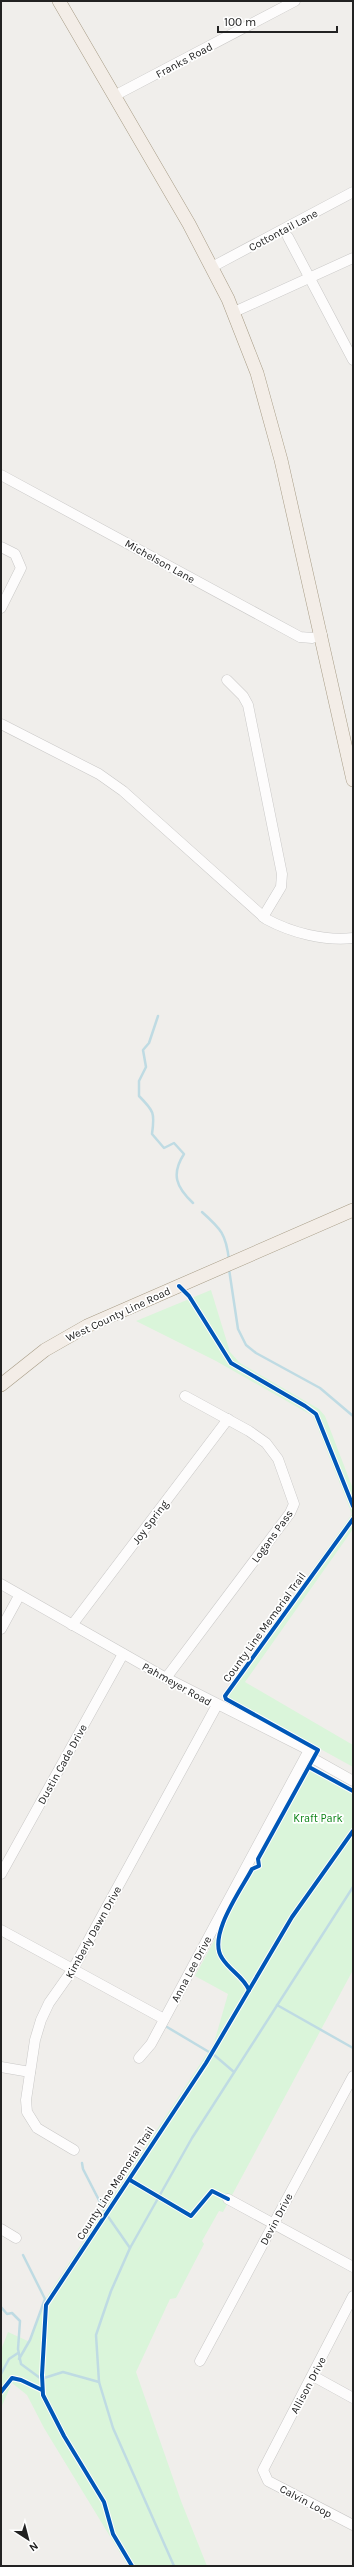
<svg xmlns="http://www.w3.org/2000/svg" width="354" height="2567" font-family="Karla,sans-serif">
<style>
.park{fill:#daf5da}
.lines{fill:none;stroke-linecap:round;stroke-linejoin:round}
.stream{stroke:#bfdbe3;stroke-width:2.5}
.minor-casing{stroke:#c9c8c7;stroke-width:11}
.major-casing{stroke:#a79c86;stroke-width:14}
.minor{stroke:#fdfcfc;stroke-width:10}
.major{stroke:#f3ede7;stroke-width:13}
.cycleway-casing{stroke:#fff;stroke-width:6}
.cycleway{stroke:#0057b8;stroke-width:4}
.labels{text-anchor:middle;stroke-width:3.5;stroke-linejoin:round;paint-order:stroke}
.street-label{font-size:11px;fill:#222;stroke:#fff}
.park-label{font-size:11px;fill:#0c8416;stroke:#fff}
</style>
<rect width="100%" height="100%" fill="#f0eeeb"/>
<g class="park">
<path d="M211 1290 230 1352 240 1363 319 1409 325 1416 353 1489V1529L245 1682 353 1745V1767L223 1695 352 1514 313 1416 216 1361 136 1321Z"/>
<path d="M308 1767H312L353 1789V1970L223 2212 219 2211 202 2241 204 2244 176 2298 170 2299 136 2372 181 2501 207 2566H128L44 2428 27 2395 12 2383 1 2408V2350L8 2332 30 2342 42 2304 214 2043 228 1994 195 1976Z"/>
</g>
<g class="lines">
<g class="stream">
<path d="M158 1016 149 1043 143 1050 146 1067 139 1081V1096C154 1111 155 1113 152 1134L164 1148 174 1143 184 1154C171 1174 176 1187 193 1203"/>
<path d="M202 1212C221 1229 226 1234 229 1260"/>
<path d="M229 1269 238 1329 246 1345 256 1353 320 1388 353 1416"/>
<path d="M277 2005 353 2048"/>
<path d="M167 2027 209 2052"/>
<path d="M213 2054 234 2072"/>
<path d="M82 2163 83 2169 104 2210"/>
<path d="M107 2215 130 2248"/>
<path d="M1 2307 7 2314 12 2313 20 2321 18 2349 21 2364 40 2378"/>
<path d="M19 2359 30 2340 45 2299 23 2255"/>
<path d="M1 2374 9 2359 18 2353"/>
<path d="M44 2378 63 2372 99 2382"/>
<path d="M174 2566 113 2428 99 2382 96 2335 111 2291 130 2248 192 2138 353 1887"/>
</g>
<defs>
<g id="minor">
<path d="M114 96 295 1"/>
<path d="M288 237 353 360"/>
<path d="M212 267 353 192"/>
<path d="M234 312 353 258"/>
<path d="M1 475 300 637 312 638 322 635"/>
<path d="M1 547 15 554 21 568 1 608"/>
<path d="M227 680 243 696 248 705 282 874 281 887 263 917"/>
<path d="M1 724 99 774 123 791 266 919C292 933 324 941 353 938"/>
<path d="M1 1584 166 1678 309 1750 314 1759 353 1781"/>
<path d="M72 1625 228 1419"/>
<path d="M1 1629 19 1596"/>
<path d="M166 1678 290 1513 294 1504 278 1459 266 1443 249 1431 185 1396"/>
<path d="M1 1874 123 1654"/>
<path d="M1 1930 164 2019"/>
<path d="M139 2058 151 2044 309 1750"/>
<path d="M1 2067 30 2072"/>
<path d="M74 2150 37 2128 27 2112 26 2100 35 2040 41 2020 49 2003 73 1969 217 1705"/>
<path d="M228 2199 353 2267"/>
<path d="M1 2229 16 2238"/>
<path d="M353 2296 263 2470 268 2481 353 2525"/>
<path d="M200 2361 353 2076"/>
<path d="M313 2376 353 2398"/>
</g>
<g id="major">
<path d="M59 1 189 224 228 299 257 373 281 460 353 780"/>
<path d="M1 1385 45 1350 87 1326 353 1210"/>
</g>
</defs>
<use href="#minor" class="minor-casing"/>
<use href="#major" class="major-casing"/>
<use href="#minor" class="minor"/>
<use href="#major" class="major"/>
<defs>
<g id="cycleway">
<path d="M179 1286 189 1296 231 1363 305 1406 316 1414 353 1506"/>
<path d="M309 1767 353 1791"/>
<path d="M249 1990C243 1976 230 1971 222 1958 207 1936 241 1890 252 1869L259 1866 258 1859 318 1750 226 1699 225 1696 353 1519"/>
<path d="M130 2180 191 2216 212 2191 228 2199"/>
<path d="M1 2392 12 2378 21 2380 42 2390"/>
<path d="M132 2566 113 2534 104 2502 64 2436 43 2395 42 2375 46 2305 206 2063 292 1917 353 1831"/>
</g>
</defs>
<use href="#cycleway" class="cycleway-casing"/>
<use href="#cycleway" class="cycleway"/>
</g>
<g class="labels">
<g class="street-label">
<text transform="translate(184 60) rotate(-28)" y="4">Franks Road</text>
<text transform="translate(283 230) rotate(-28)" y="4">Cottontail Lane</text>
<text transform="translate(160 561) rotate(29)" y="4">Michelson Lane</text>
<text transform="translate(118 1314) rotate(-25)" y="4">West County Line Road</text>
<text transform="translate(150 1522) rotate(-53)" y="4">Joy Spring</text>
<text transform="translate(272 1536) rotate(-54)" y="4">Logans Pass</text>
<text transform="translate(264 1627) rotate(-54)" y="4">County Line Memorial Trail</text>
<text transform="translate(177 1684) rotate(29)" y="4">Pahmeyer Road</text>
<text transform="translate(62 1764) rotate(-61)" y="4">Dustin Cade Drive</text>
<text transform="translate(93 1932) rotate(-61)" y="4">Kimberly Dawn Drive</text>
<text transform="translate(191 1969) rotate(-62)" y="4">Anna Lee Drive</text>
<text transform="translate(115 2183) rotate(-57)" y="4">County Line Memorial Trail</text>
<text transform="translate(276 2219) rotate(-62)" y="4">Devin Drive</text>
<text transform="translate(308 2385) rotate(-62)" y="4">Allison Drive</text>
<text transform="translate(306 2501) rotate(28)" y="4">Calvin Loop</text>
</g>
<g class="park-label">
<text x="318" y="1822">Kraft Park</text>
</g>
</g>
<rect width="354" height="2567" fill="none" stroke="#222222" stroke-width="4"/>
<g transform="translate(28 2539) rotate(144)" stroke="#ffffff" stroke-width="3" paint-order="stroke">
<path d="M0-3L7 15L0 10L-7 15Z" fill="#222222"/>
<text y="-6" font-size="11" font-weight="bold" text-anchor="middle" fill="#222222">N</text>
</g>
<path d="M218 26v6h119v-6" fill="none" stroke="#222222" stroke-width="2"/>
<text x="224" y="26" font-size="12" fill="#222222" stroke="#ffffff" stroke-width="3" paint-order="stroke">100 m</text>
</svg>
